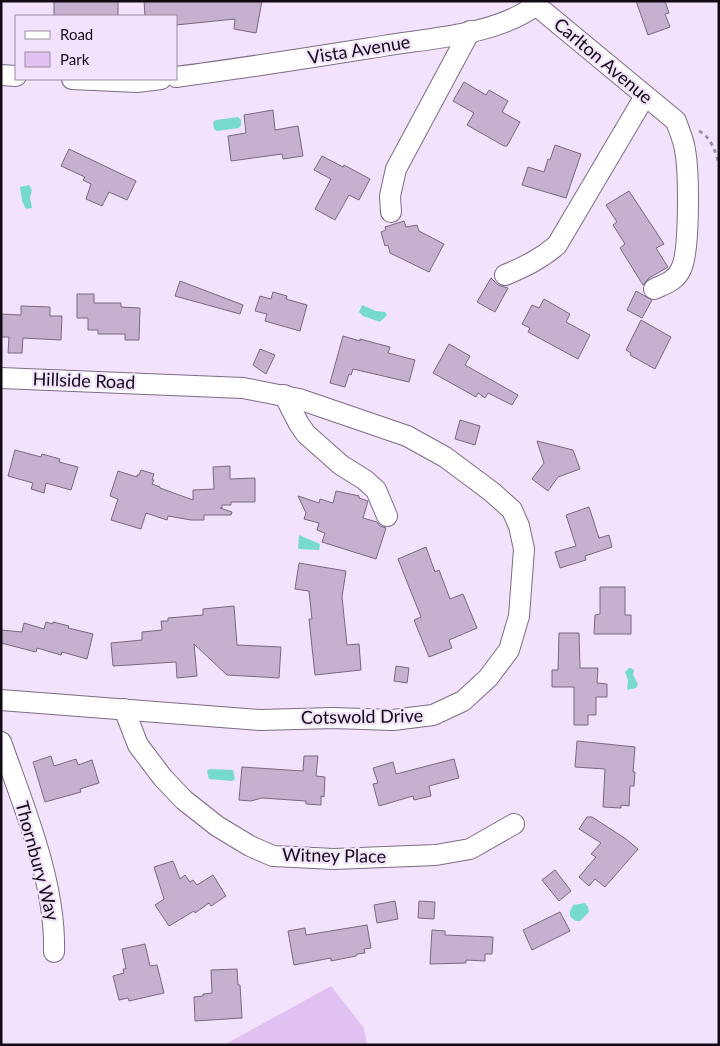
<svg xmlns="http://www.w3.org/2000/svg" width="720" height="1046" font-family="Lato,sans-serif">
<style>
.green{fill:#e1c1f2}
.water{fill:#77dacf}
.building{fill:#c5b1cf;stroke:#7a6883}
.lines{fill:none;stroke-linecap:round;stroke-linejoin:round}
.minor-casing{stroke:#7d6b87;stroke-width:22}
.path{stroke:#9f92a6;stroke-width:3;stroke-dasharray:4 4;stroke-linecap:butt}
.minor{stroke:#fff;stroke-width:20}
.labels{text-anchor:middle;stroke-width:4.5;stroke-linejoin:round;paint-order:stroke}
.street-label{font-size:18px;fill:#120b15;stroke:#f3e2fc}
</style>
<rect width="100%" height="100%" fill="#f3e2fc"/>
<path class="green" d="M331 986 364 1028 367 1045H224Z"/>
<g class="water">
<path d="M238 117 241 120V125L239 128 217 131 214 129 213 122 216 120Z"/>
<path d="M29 185 32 190 30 198 32 208 26 209 22 201 20 187Z"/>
<path d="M362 305 376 311 385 312 387 315 380 322 363 316 359 312Z"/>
<path d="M299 535 320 544 319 550 298 549Z"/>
<path d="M629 668H631L634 670 633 675 638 684 636 688 627 690 628 680 625 672Z"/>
<path d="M210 769 233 770 235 779 232 781 209 779 207 771Z"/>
<path d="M585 903 588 907 589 912 580 921H575L570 916V911L573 905Z"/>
</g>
<g class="building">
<rect x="54" y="1" width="64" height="15"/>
<path d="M144 1H262L256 33 234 29 235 19 176 25V16H145Z"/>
<path d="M636 1H665L669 13 665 14 670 27 648 35Z"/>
<path d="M464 82 486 95 489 90 508 101 502 112 520 122 507 146H504L467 125 474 113 453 101Z"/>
<path d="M273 110 275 130 298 126 303 156 283 159 282 154 231 161 228 136 246 133 244 115Z"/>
<path d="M555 145 581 154 566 198 522 185 528 167 544 172 548 159 550 160Z"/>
<path d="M69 149 136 181 127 200 109 192 102 206 86 199 91 184 83 180 85 177 61 166Z"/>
<path d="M322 156 343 167 344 165 370 179 359 200 349 195 335 220 315 209 331 179 314 170Z"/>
<path d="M629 191 664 244 656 248 668 267 649 278 643 285 620 248 625 244 613 225 617 222 606 205Z"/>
<path d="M404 221 406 227 417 225 419 231 444 244 429 272 390 253 388 245 385 246 381 232 386 230 385 227Z"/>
<path d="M491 278 498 285 508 288 495 312 477 302Z"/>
<path d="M180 281 243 305 240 314 175 296Z"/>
<path d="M636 291 652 300 642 318 627 310Z"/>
<path d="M273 292 287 296 286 299 307 305 300 331 265 321 267 314 255 311 260 296 271 299Z"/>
<path d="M77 294H94V303H121V307L140 308 139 340H125V334H98V330H88V318H77Z"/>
<path d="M544 299 570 314 566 322 590 335 578 359 528 332 530 328 522 324 532 305 539 308Z"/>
<path d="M21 306 50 307V316H62L61 340 23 338 22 353H8L9 337H1V314L21 315Z"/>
<path d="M641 320 671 337 655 369 630 355 631 353 626 350Z"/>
<path d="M343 336 360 341V339L390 347 388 353 415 360 409 382 353 369 351 375 349 374 345 387 330 383Z"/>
<path d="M449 344 470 356 465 365 518 395 512 405 488 393 485 398 478 393 476 397 433 373Z"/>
<path d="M260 349 275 355 266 374 253 365Z"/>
<path d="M460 420 480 426 475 445 455 439Z"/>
<path d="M537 441 573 450 580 469 558 477 548 491 532 479 544 463Z"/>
<path d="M15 450 41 457 42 454 60 459 59 462 78 467 71 490 46 483 44 493 31 489 33 483 8 476Z"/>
<path d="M230 466V479L255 478V502H231V505H222V508H220L232 512 231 515H204V520H191L168 516 167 520 146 513 141 529 111 520 118 499 110 496 118 471 137 477V475H139L141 470 154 474 152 480H154L152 484 160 487V488L193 500V490L214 489 213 467Z"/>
<path d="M336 491 359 496V498L368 501 363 518 377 522 380 526 386 528 376 559 322 542 325 533 317 530 319 523 304 519 306 513 298 496 319 503 320 499 333 503Z"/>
<path d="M589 507 599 538 609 535 612 547 585 556 586 560 560 568 555 552 576 546 566 515Z"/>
<path d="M426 547 435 572 439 570 450 599 463 594 477 628 449 640 452 648 429 657 414 620 421 617 398 559Z"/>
<path d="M299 563 346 571 342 597 347 645 359 644 361 670 315 675 309 619H312L309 591 295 589Z"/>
<path d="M600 587H625V615H631V634H594L595 615 600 614Z"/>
<path d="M234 606 237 645 281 647 279 678 227 675 194 644 197 676 177 678 176 662 113 666 111 643 142 640V632L162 630 161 621H168V618L203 615V609Z"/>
<path d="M46 622 53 624V622L69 626 68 628 93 634 87 659 62 652 61 655 37 648 36 652 1 643V630L22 632 24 623 44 629Z"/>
<path d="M559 633H579L580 668H598L597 683 607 684V697H596V715H588V725H574V687H552V670H558Z"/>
<path d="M396 666 409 668 407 683 394 681Z"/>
<path d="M577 741 635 747 633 772H635L634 786H630L629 806 621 805V808L603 807 605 769 575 767Z"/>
<path d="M51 756 54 766 76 759 78 765 92 760 99 783 80 789 81 792 45 802 33 762Z"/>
<path d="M304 756H318L316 776 325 777 324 797 321 796V805L306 804V801L262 798 251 801 239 800 242 767 303 771Z"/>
<path d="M454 759 459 778 429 786 431 796 414 800 413 796 379 806 373 784 378 783 373 768 393 762 396 774Z"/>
<path d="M587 817H592L626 839 638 849 605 887 595 879 589 886 579 877 596 857 591 854 601 843 579 829Z"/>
<path d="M173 861 180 879 185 875 190 882 193 880 197 885 213 875 226 896 211 906 209 903 195 913 194 911 169 926 155 905 164 899 154 867Z"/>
<path d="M555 870 571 891 559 901 542 880Z"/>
<path d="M395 901 398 919 377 923 374 905Z"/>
<path d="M419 901 435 902 434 919 418 918Z"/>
<path d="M560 912 570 931 532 950 523 930Z"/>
<path d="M367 925 371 948 364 949 365 953 357 954 356 956 331 961V958L294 965 288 931 305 928 306 935Z"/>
<path d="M432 930 445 931V935L493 937 492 954H485V961L466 960V963L430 964Z"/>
<path d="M145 944 150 966 157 965 164 993 129 1001 128 998 119 1000 113 976 124 973 123 969H126L122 949Z"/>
<path d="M237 969 238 985H240L242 1018 195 1021 194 997 203 996V994L212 993 211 970Z"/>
</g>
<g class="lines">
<defs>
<g id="minor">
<path d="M531 1 676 121C679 130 684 141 685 150 689 171 690 252 681 269 676 281 665 284 654 289"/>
<path d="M1 75 16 76"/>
<path d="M176 77C246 68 314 57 383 46 431 38 497 35 536 5"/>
<path d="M72 79 137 82 161 79"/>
<path d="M391 212 390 196 396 169 470 31"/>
<path d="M505 275C524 267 541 259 557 245L645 96"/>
<path d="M1 378 243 388 299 399 407 436 445 457 492 492 512 510 519 526 524 549 519 616 509 650 488 678 463 701 433 715 393 720 333 718 260 720 1 700"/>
<path d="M284 395 299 424 306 434 341 465 365 480 376 490 387 516"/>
<path d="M124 709 138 745 163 778 184 800 217 826 250 846 273 856 334 859 436 855 470 849 514 824"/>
<path d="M1 742C24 807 56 883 54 952"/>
</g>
</defs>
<use href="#minor" class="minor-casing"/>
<path class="path" d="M699 131C711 137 715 151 719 163"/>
<use href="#minor" class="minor"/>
</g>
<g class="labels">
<g class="street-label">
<text transform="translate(359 50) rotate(-9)" y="6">Vista Avenue</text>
<text transform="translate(603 61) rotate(40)" y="6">Carlton Avenue</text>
<text transform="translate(84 381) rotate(2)" y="6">Hillside Road</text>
<text transform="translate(362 717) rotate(-1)" y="6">Cotswold Drive</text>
<text transform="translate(334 856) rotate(1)" y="6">Witney Place</text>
<text transform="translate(37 861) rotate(75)" y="6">Thornbury Way</text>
</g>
</g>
<rect width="720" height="1046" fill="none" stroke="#120b15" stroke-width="5"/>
<rect x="15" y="15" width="162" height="65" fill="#f3e2fc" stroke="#998ca0"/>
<rect x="25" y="31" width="25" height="8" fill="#ffffff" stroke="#998ca0"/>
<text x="60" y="40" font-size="15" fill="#120b15">Road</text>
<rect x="25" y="52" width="25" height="15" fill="#e1c1f2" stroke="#998ca0"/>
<text x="60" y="65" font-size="15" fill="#120b15">Park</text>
</svg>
